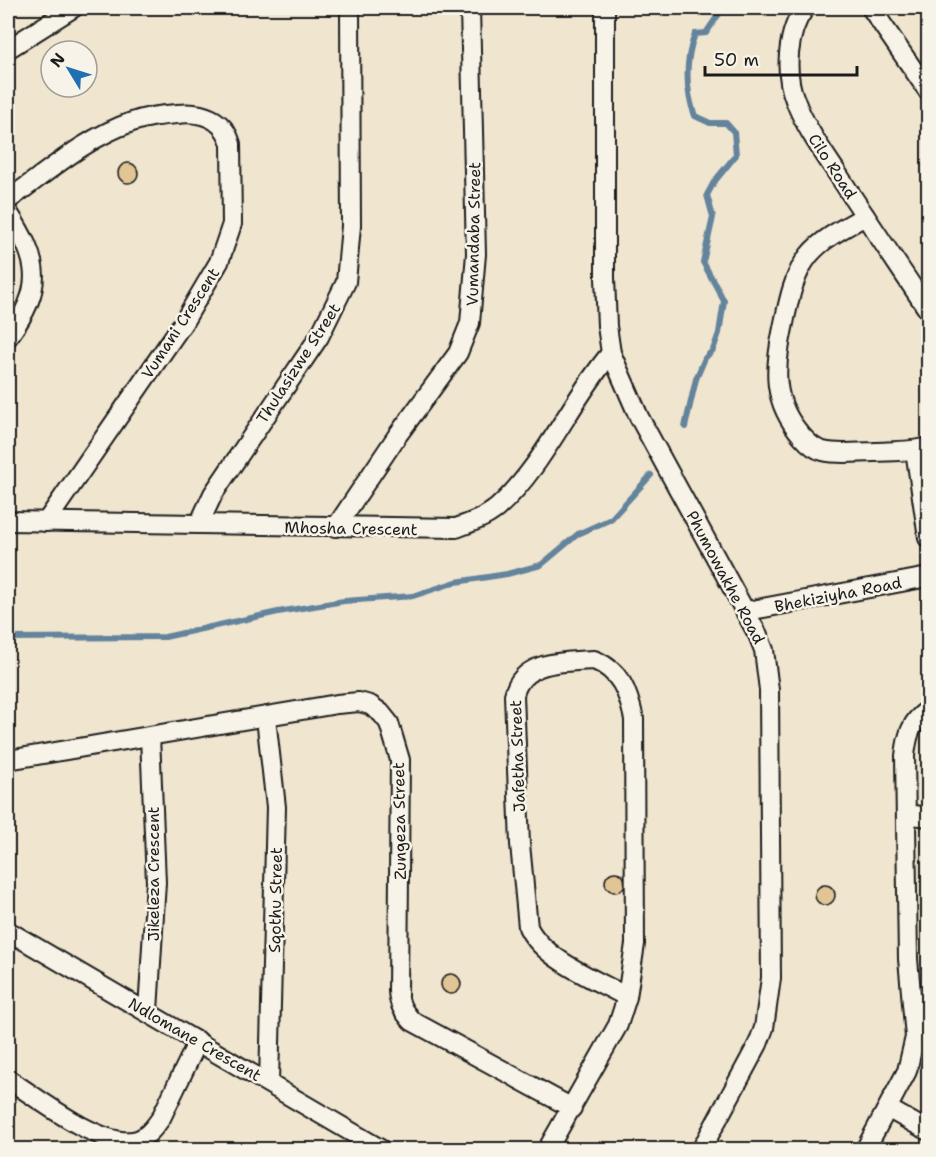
<svg xmlns="http://www.w3.org/2000/svg" width="936" height="1157" font-family="'Shantell Sans',sans-serif">
<style>
.lines{fill:none;stroke-linecap:round;stroke-linejoin:round}
.stream{stroke:#63849c;stroke-width:6}
.building{fill:#e1c595;stroke:#1c1c1c;stroke-width:1.5}
.minor-casing{stroke:#1c1c1c;stroke-width:22}
.minor{stroke:#f7f3e8;stroke-width:18}
.labels{text-anchor:middle;stroke-width:5;stroke-linejoin:round;paint-order:stroke}
.street-label{font-size:16px;fill:#1c1c1c;stroke:#f7f3e8}
</style>
<rect width="100%" height="100%" fill="#f0e5cf"/>
<filter id="ink" filterUnits="userSpaceOnUse"><feTurbulence type="fractalNoise" baseFrequency=".0167" numOctaves="2"/><feDisplacementMap in="SourceGraphic" scale="12" xChannelSelector="R" yChannelSelector="G"/><feConvolveMatrix kernelMatrix="1 2 1 2 8 2 1 2 1" color-interpolation-filters="sRGB"/></filter>
<g filter="url(#ink)">
<g class="lines">
<g class="stream">
<path d="M685 427 696 379 705 358 713 350 719 333 724 301 703 262 713 217 707 195 714 182 736 155 734 132 726 123H710L695 116C685 90 685 60 695 34L706 33 723 8"/>
<path d="M8 638 165 637 278 612 344 601 413 596 456 582 507 574 541 565 578 534 611 519 651 475"/>
<path d="M8 1149V1150"/>
</g>
</g>
<g class="building">
<circle cx="128" cy="173" r="10"/>
<circle cx="615" cy="882" r="10"/>
<circle cx="825" cy="895" r="10"/>
<circle cx="451" cy="984" r="10"/>
</g>
<g class="lines">
<defs>
<g id="minor">
<path d="M605 8V278L607 326 611 353 639 417 758 635 764 650 769 690 771 978 764 1028 758 1044 701 1150"/>
<path d="M805 8C787 31 784 73 795 100 805 127 823 152 839 176 868 221 898 265 928 310"/>
<path d="M871 8 928 91"/>
<path d="M8 49 73 8"/>
<path d="M8 200C46 173 87 137 132 122 146 117 162 115 177 114 202 111 224 119 231 144L232 224 219 262 183 323 46 522"/>
<path d="M8 212C40 262 45 287 8 337"/>
<path d="M865 216C846 227 823 238 809 255 793 275 788 304 783 328 774 370 772 402 802 436 808 443 814 449 823 451 839 455 858 452 874 452 892 451 911 452 928 447"/>
<path d="M915 450 928 538"/>
<path d="M8 521 456 528C470 523 485 518 497 508 545 465 570 401 611 353"/>
<path d="M199 524 213 494 319 337 346 282 351 226 350 8"/>
<path d="M336 527 397 436 458 353 470 323 476 254 470 8"/>
<path d="M747 611 928 577"/>
<path d="M266 718 276 807 269 1083"/>
<path d="M8 760 337 704 359 702 370 705 381 713 389 723 400 760 398 991C399 1005 403 1011 412 1021L572 1108"/>
<path d="M906 814 928 817"/>
<path d="M8 931 382 1150"/>
<path d="M148 1011 156 882 150 736"/>
<path d="M8 1079C36 1097 98 1146 133 1141 146 1139 154 1128 161 1118L198 1041"/>
<path d="M889 1109 928 1131"/>
<path d="M547 1150 618 1025 627 997 635 944 634 719C628 692 621 671 594 660 564 662 522 660 514 695L520 844 528 927C543 959 596 980 627 997"/>
<path d="M865 1150 907 1071 915 1037 908 959 905 756C907 736 911 721 928 710"/>
</g>
</defs>
<use href="#minor" class="minor-casing"/>
<use href="#minor" class="minor"/>
</g>
</g>
<g class="labels">
<g class="street-label">
<text transform="translate(833 166) rotate(57)" y="6">Cilo Road</text>
<text transform="translate(473 234) rotate(-89)" y="6">Vumandaba Street</text>
<text transform="translate(180 323) rotate(-57)" y="6">Vumani Crescent</text>
<text transform="translate(298 363) rotate(-57)" y="6">Thulasizwe Street</text>
<text transform="translate(351 528) rotate(1)" y="6">Mhosha Crescent</text>
<text transform="translate(726 577) rotate(62)" y="6">Phumowakhe Road</text>
<text transform="translate(838 594) rotate(-11)" y="6">Bhekiziyha Road</text>
<text transform="translate(517 756) rotate(-92)" y="6">Jafetha Street</text>
<text transform="translate(399 821) rotate(-91)" y="6">Zungeza Street</text>
<text transform="translate(153 874) rotate(-90)" y="6">Jikeleza Crescent</text>
<text transform="translate(275 900) rotate(-89)" y="6">Sqothu Street</text>
<text transform="translate(195 1039) rotate(30)" y="6">Ndlomane Crescent</text>
</g>
</g>
<rect width="936" height="1157" fill="none" stroke="#f7f3e8" stroke-width="30"/>
<rect x="15" y="15" width="906" height="1127" fill="none" stroke="#1c1c1c" stroke-width="2" filter="url(#ink)"/>
<g transform="translate(69 69) rotate(308)"><circle r="28" fill="#f7f3e8" stroke="#9f9d96" stroke-width="1.5"/>
<path d="M0-4.5L10 22L0 15L-10 22Z" fill="#1f6fb2"/>
<text y="-9" font-size="16" font-weight="bold" text-anchor="middle" fill="#1c1c1c">N</text>
</g>
<path d="M705 66v9h152v-9" fill="none" stroke="#1c1c1c" stroke-width="3"/>
<text x="714" y="66" font-size="18" fill="#1c1c1c" stroke="#f7f3e8" stroke-width="4.5" paint-order="stroke">50 m</text>
</svg>
